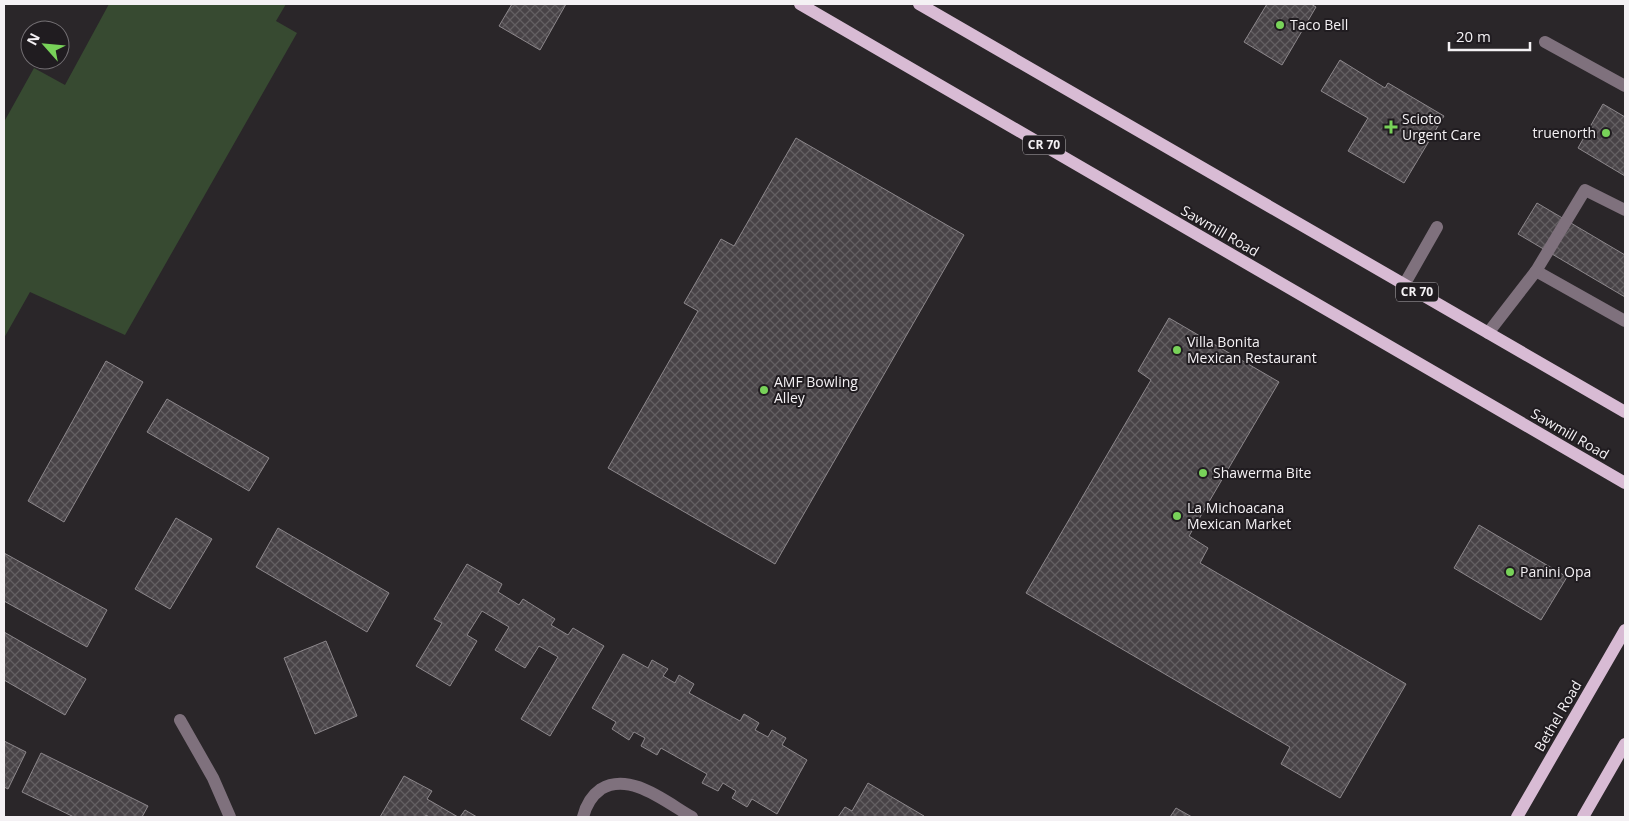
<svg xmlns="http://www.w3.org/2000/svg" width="1629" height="821" font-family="'Open Sans',sans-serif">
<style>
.grass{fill:#374a31}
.building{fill:url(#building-cross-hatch);stroke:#8c878b}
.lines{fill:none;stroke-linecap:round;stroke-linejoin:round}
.minor{stroke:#7f717d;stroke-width:12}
.major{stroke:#d8bbd4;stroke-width:12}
.poi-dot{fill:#78d259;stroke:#201c20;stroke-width:2}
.labels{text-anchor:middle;stroke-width:4;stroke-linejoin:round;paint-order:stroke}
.shield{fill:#201c20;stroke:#b4b1b4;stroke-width:1}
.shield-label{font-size:12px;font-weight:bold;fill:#f4f1f4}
.poi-label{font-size:14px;fill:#f4f1f4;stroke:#201c20;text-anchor:start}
.street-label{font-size:14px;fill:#f4f1f4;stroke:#201c20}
</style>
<defs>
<pattern id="building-cross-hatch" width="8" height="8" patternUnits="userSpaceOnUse" patternTransform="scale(1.25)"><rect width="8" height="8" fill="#484347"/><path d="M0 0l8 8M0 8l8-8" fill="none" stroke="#635f62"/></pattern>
</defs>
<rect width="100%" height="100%" fill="#2a2629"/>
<path class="grass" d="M109 4H286L276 21 297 33 125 335 30 292 4 338V122L34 68 65 85Z"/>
<g class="building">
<path d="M512 4H566L540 50 499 26Z"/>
<path d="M1267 4H1311L1316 7 1282 65 1244 42Z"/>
<path d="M1340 60 1385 88 1388 83 1444 116 1404 183 1348 151 1368 118 1321 91Z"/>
<path d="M1603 104 1625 117V176L1578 148Z"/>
<path d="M796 138 964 235 775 564 608 468 698 311 684 303 721 239 734 246Z"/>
<path d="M1537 203 1625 255V297L1518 234Z"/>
<path d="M1169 318 1279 382 1189 536 1208 548 1200 563 1406 684 1340 798 1281 764 1290 747 1026 593 1151 380 1138 371Z"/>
<path d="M106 361 143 382 64 522 28 501Z"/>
<path d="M167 399 269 458 249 491 147 432Z"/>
<path d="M176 518 212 539 170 609 135 589Z"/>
<path d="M1479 525 1567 577 1541 620 1454 568Z"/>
<path d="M278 528 389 593 367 632 256 567Z"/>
<path d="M4 553 107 610 87 647 4 601Z"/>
<path d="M467 564 502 584 498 592 519 605 523 599 555 619 551 625 568 635 573 628 604 646 550 736 521 719 558 657 539 646 525 668 495 650 509 627 482 611 467 635 477 641 450 686 416 666 442 623 434 619Z"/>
<path d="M4 632 86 679 65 715 4 680Z"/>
<path d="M326 641 357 716 315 734 284 658Z"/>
<path d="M623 654 648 668 652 660 668 669 663 676 675 683 679 675 694 684 689 693 740 721 744 714 759 723 755 730 768 737 772 730 786 738 782 745 807 760 777 814 752 799 747 807 732 798 736 791 723 783 718 791 702 783 707 774 661 748 657 755 641 746 645 738 634 732 629 740 612 729 616 722 592 708Z"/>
<path d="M4 741 26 752 8 789 4 787Z"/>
<path d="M41 753 148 806 142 817H74L22 792Z"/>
<path d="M404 776 432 791 427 799 458 817H429L426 815 425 817H380Z"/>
<path d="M868 783 924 816 923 817H838L845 807 852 811Z"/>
<path d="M1176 808 1192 817H1170Z"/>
<path d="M465 810 477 817H460Z"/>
</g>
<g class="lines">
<g class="minor">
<path d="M1545 42 1625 86"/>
<path d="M1536 271 1625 321"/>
<path d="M1404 285 1437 227"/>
<path d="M1488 333 1536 271 1585 190 1625 210"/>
<path d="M180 720 213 778 230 817"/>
<path d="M583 817C586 805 591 796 601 789 630 771 667 803 692 817"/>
</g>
<g class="major">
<path d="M800 4 1625 483"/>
<path d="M919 4 1625 412"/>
<path d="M1517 817 1625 630"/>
<path d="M1583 817 1625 744"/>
</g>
</g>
<g class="poi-dot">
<circle cx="1280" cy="25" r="5"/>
<path d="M1388.5 119.5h5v5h5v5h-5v5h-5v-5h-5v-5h5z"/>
<circle cx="1606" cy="133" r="5"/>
<circle cx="1177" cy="350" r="5"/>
<circle cx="764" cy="390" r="5"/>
<circle cx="1203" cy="473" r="5"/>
<circle cx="1177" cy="516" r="5"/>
<circle cx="1510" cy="572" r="5"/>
</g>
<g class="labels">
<g class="shield">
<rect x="1023" y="135.5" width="42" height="19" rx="4"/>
<rect x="1396" y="282.5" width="42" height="19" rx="4"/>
</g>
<g class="shield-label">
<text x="1044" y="149">CR 70</text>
<text x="1417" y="296">CR 70</text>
</g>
<g class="poi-label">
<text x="1290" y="30">Taco Bell</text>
<text x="1402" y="124">Scioto<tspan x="1402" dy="16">Urgent Care</tspan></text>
<text x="1596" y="138" text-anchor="end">truenorth</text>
<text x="1187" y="347">Villa Bonita<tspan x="1187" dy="16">Mexican Restaurant</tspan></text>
<text x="774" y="387">AMF Bowling<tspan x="774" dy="16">Alley</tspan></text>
<text x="1213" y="478">Shawerma Bite</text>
<text x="1187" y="513">La Michoacana<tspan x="1187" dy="16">Mexican Market</tspan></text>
<text x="1520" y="577">Panini Opa</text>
</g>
<g class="street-label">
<text transform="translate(1220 231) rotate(30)" y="5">Sawmill Road</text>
<text transform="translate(1570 434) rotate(30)" y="5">Sawmill Road</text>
<text transform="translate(1558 716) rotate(-60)" y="5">Bethel Road</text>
</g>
</g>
<rect width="1629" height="821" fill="none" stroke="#f4f1f4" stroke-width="10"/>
<g transform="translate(45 45) rotate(297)"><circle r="24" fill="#201c20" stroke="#757175"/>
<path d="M0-4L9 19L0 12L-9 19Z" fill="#78d259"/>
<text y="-8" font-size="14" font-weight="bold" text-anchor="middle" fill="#f4f1f4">N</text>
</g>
<path d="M1449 42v8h81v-8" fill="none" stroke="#f4f1f4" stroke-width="2.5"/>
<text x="1456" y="42" font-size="15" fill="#f4f1f4" stroke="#201c20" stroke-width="4" paint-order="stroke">20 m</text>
</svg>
